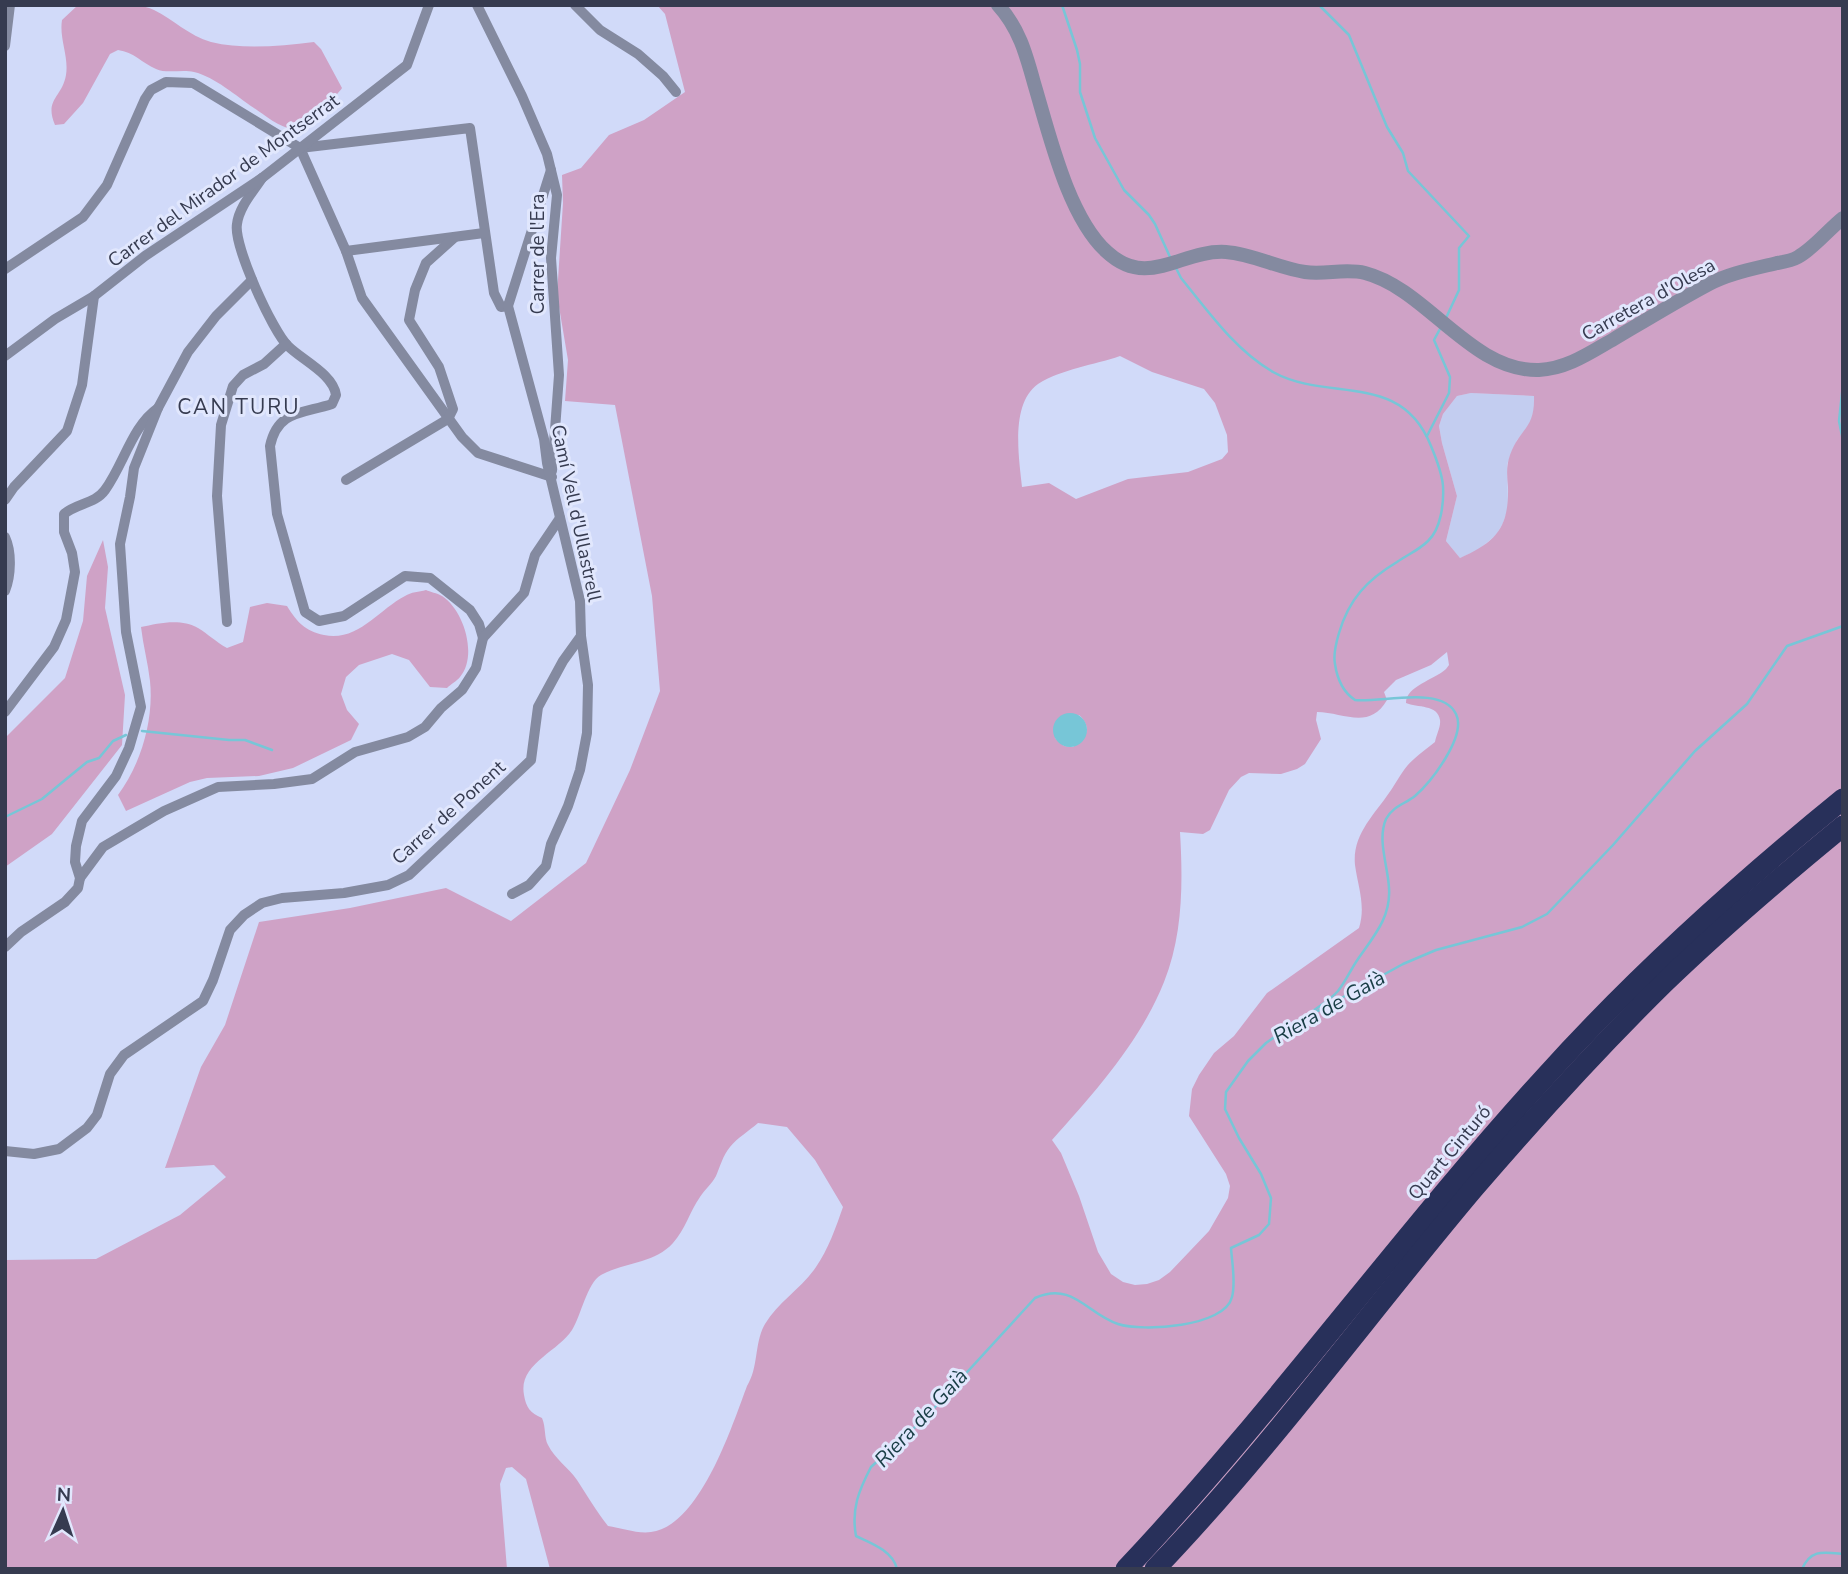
<svg xmlns="http://www.w3.org/2000/svg" width="1848" height="1574" font-family="'Nunito Sans',sans-serif">
<style>
.built{fill:#c3cdf0}
.green{fill:#cfa2c6;fill-rule:evenodd}
.water{fill:#77c6d7}
.lines{fill:none;stroke-linecap:round;stroke-linejoin:round}
.stream{stroke:#77c6d7;stroke-width:2.5}
.minor{stroke:#848aa0;stroke-width:10}
.tertiary{stroke:#848aa0;stroke-width:14}
.motorway{stroke:#28305a;stroke-width:21}
.labels{text-anchor:middle;stroke-width:6;stroke-linejoin:round;paint-order:stroke}
.street-label{font-size:19px;fill:#363b50;stroke:#e1e7fd}
.neighbourhood-label{font-size:21px;letter-spacing:2px;fill:#363b50;stroke:#e1e7fd}
.water-label{font-size:21px;font-style:italic;fill:#183d45;stroke:#e1e7fd}
</style>
<rect width="100%" height="100%" fill="#d1daf9"/>
<path class="built" d="M1471 393 1535 396V413L1531 423 1517 440 1507 464 1508 509 1503 523 1496 535 1478 550 1460 558 1446 541 1457 496 1442 443 1439 426 1443 414 1457 396Z"/>
<g class="green">
<path d="M78 5C101 5 133 0 154 10 173 19 189 36 211 42 244 50 280 46 314 42L321 49 342 88C339 94 304 126 298 128 284 132 265 115 254 108 236 96 215 77 194 72 182 69 167 74 156 69 142 63 134 52 118 50L110 54 83 103 64 124 55 125C44 99 62 98 66 75 69 56 59 39 62 20Z"/>
<path d="M657 5H1843V1569H550L526 1479 512 1467 506 1468 500 1484 507 1569H5V1260L96 1259 180 1215 226 1177 214 1165 165 1168 201 1067 225 1025 259 922 350 908 446 888 511 921 586 863 630 770 660 691 652 596 615 405 565 401 568 360 557 295 563 203 562 175 581 168 609 135 644 120 685 92 665 14ZM1120 356 1152 372 1204 389 1215 403 1227 435 1228 452 1222 459 1188 472 1128 479 1076 499 1049 483 1022 487C1019 458 1010 404 1038 384 1062 369 1094 365 1120 356ZM1471 393 1534 396C1535 430 1520 427 1510 455 1506 466 1507 476 1508 487 1509 528 1496 542 1460 558L1446 541 1457 496 1442 443 1439 426 1443 414 1457 396ZM1447 652 1449 665 1446 669C1434 680 1406 686 1406 703 1417 708 1438 704 1440 720 1441 727 1436 735 1435 742 1428 748 1420 753 1414 759 1403 768 1397 782 1389 793 1374 815 1352 835 1355 865 1358 887 1366 906 1359 928L1267 993 1234 1036 1214 1053 1199 1075 1192 1089 1189 1116 1226 1174 1230 1186 1228 1198 1209 1231 1170 1272 1159 1280 1147 1284 1135 1285 1123 1282 1111 1274 1098 1252 1079 1196 1061 1153 1052 1140C1095 1092 1140 1042 1164 982 1183 935 1183 882 1180 832L1203 834 1210 830 1229 790 1241 777 1249 773 1281 774 1297 769 1305 764 1321 739 1316 720 1317 712C1343 712 1369 731 1387 700L1384 692 1396 680 1431 665ZM1079 715C1093 728 1086 738 1073 747L1064 746 1055 738ZM758 1123 787 1127 815 1160 843 1207C836 1227 828 1250 816 1267 802 1288 778 1302 765 1324 754 1343 759 1367 747 1386 732 1426 700 1526 651 1532 638 1534 621 1528 608 1526 596 1511 587 1495 577 1480 568 1467 555 1459 548 1445 544 1438 546 1427 542 1418 530 1413 526 1407 524 1395 518 1364 558 1352 572 1330 581 1316 587 1283 601 1275 625 1262 654 1264 673 1243 685 1230 690 1211 700 1197 705 1189 712 1184 716 1176 720 1167 723 1155 730 1147 737 1138 749 1131 758 1123Z"/>
<path d="M103 540 108 567 105 608 125 695 122 745 52 834 5 867V738L65 678 83 621 87 576Z"/>
<path d="M426 590C430 592 437 593 442 596 464 610 478 656 460 677 457 681 451 684 447 688L430 687 409 660 392 654 359 665 346 677 341 694 347 710 359 724 351 740 293 768 259 776 207 778 190 782 126 811 118 795C141 764 154 720 150 681 148 663 143 645 141 627 159 623 181 618 198 628 208 634 216 642 227 648L243 642 250 607 267 603 287 606C297 622 305 631 324 635 358 642 378 610 405 596 411 592 419 592 426 590Z"/>
</g>
<circle class="water" cx="1070" cy="730" r="17"/>
<g class="lines">
<g class="stream">
<path d="M1062 5 1077 50 1080 64V92L1095 138 1124 190 1149 215 1155 224 1170 257"/>
<path d="M1319 5 1349 35 1387 127 1403 153 1408 171 1469 236 1459 248V290L1446 318"/>
<path d="M1175 266 1181 278C1208 311 1235 350 1273 372 1329 403 1401 370 1431 446 1436 458 1442 473 1443 486 1444 503 1441 529 1428 541 1419 550 1407 555 1397 562 1367 580 1349 599 1339 633 1336 643 1333 654 1335 664 1337 678 1343 692 1355 700 1381 703 1442 685 1456 714 1467 736 1431 782 1415 796 1405 804 1393 806 1386 819 1377 840 1388 866 1389 888 1391 917 1374 936 1358 959 1351 969 1346 981 1338 991 1330 1000 1318 1007 1309 1014"/>
<path d="M1843 384 1839 421 1843 441"/>
<path d="M1427 436 1449 393 1450 377 1434 340 1441 327"/>
<path d="M142 731 229 740H245L272 750"/>
<path d="M5 817 42 799 87 762 99 758 113 741 126 735"/>
<path d="M897 1569C893 1551 871 1543 856 1536 851 1509 859 1490 871 1467L925 1418 1035 1298C1073 1281 1087 1314 1118 1324 1142 1332 1225 1327 1232 1297 1236 1282 1232 1263 1231 1248L1259 1235 1269 1224 1271 1198 1261 1174 1239 1138 1225 1109 1226 1092 1248 1061 1266 1043 1287 1028 1403 964 1436 950 1522 927 1547 914 1613 845 1695 751 1747 704 1787 646 1843 626"/>
<path d="M1802 1569C1811 1549 1823 1552 1843 1554"/>
</g>
<g class="minor">
<path d="M477 5 522 96 547 154 557 195 551 258 559 375 552 471"/>
<path d="M575 5 600 30 638 54 663 76 676 92"/>
<path d="M5 46 10 5"/>
<path d="M300 148 346 251 362 298 462 437 478 453 552 477"/>
<path d="M300 148 470 128 494 293 501 307 508 306"/>
<path d="M262 178C253 192 239 207 237 224 233 245 273 332 288 346 302 360 333 374 336 395L332 404C302 414 278 410 270 446L277 514 305 612 319 621 344 616 405 576 430 578 470 610 479 624 483 638"/>
<path d="M346 251 484 233"/>
<path d="M5 269 83 217 107 185 145 99 151 90 166 82 193 83 300 148"/>
<path d="M5 356 55 319 94 296 145 256 262 178 407 65 429 5"/>
<path d="M346 480 448 419 453 409 439 367 409 320 415 290 426 263 455 237"/>
<path d="M5 500 14 487 67 431 82 385 94 296"/>
<path d="M5 537C12 552 11 576 5 591"/>
<path d="M227 622 217 496 221 425 233 386 243 375 264 364 286 344"/>
<path d="M5 712 54 647 66 620 75 572 72 553 64 532V514C77 503 95 504 105 490 124 464 132 426 158 408"/>
<path d="M80 878 103 847 164 811 218 787 274 784 312 779 355 752 408 737 425 727 441 708 462 690 476 668 483 638 524 593 535 555 560 518"/>
<path d="M512 894 529 885 546 866 551 844 568 806 580 770 587 733 588 685 581 636 580 601 547 463 544 439 508 306 551 170"/>
<path d="M5 947 21 932 65 902 78 888 80 878 75 862 76 846 82 821 116 776 129 748 141 707 126 632 120 544 130 497 134 468 158 408 188 352 216 316 252 280"/>
<path d="M5 1151 34 1154 59 1149 87 1128 97 1115 110 1074 124 1055 203 1001 213 980 230 930 244 915 262 903 282 898 344 893 388 885 409 875 531 760 538 707 563 661 581 636"/>
</g>
<path class="tertiary" d="M998 5C1019 28 1026 54 1034 83 1049 133 1068 217 1107 252 1148 290 1182 249 1226 252 1253 254 1278 268 1305 272 1325 275 1345 268 1365 273 1427 289 1471 372 1539 370 1567 369 1591 352 1614 339 1646 320 1677 301 1709 284 1730 273 1753 269 1777 263 1783 262 1791 261 1798 257 1814 248 1828 230 1843 218"/>
<g class="motorway">
<path d="M1126 1569C1274 1412 1400 1236 1545 1077 1636 976 1737 885 1843 799"/>
<path d="M1155 1569C1270 1449 1367 1315 1474 1188 1535 1117 1598 1048 1664 983 1721 928 1782 876 1843 826"/>
</g>
</g>
<g class="labels">
<g class="street-label">
<text transform="translate(223 180) rotate(-36)" y="7">Carrer del Mirador de Montserrat</text>
<text transform="translate(537 254) rotate(-90)" y="7">Carrer de l'Era</text>
<text transform="translate(1648 299) rotate(-29)" y="7">Carretera d'Olesa</text>
<text transform="translate(577 513) rotate(78)" y="7">Camí Vell d'Ullastrell</text>
<text transform="translate(448 812) rotate(-42)" y="7">Carrer de Ponent</text>
<text transform="translate(1449 1152) rotate(-50)" y="7">Quart Cinturó</text>
</g>
<g class="neighbourhood-label">
<text x="239" y="414">CAN TURU</text>
</g>
<g class="water-label">
<text transform="translate(1329 1007) rotate(-30)" y="7">Riera de Gaià</text>
<text transform="translate(921 1418) rotate(-47)" y="7">Riera de Gaià</text>
</g>
</g>
<rect width="1848" height="1574" fill="none" stroke="#363b50" stroke-width="14"/>
<g transform="translate(63 1511) rotate(3)" stroke="#e1e7fd" stroke-width="5" paint-order="stroke">
<path d="M0-5L12 26L0 18L-12 26Z" fill="#363b50"/>
<text y="-10" font-size="19" font-weight="bold" text-anchor="middle" fill="#363b50">N</text>
</g>
</svg>
